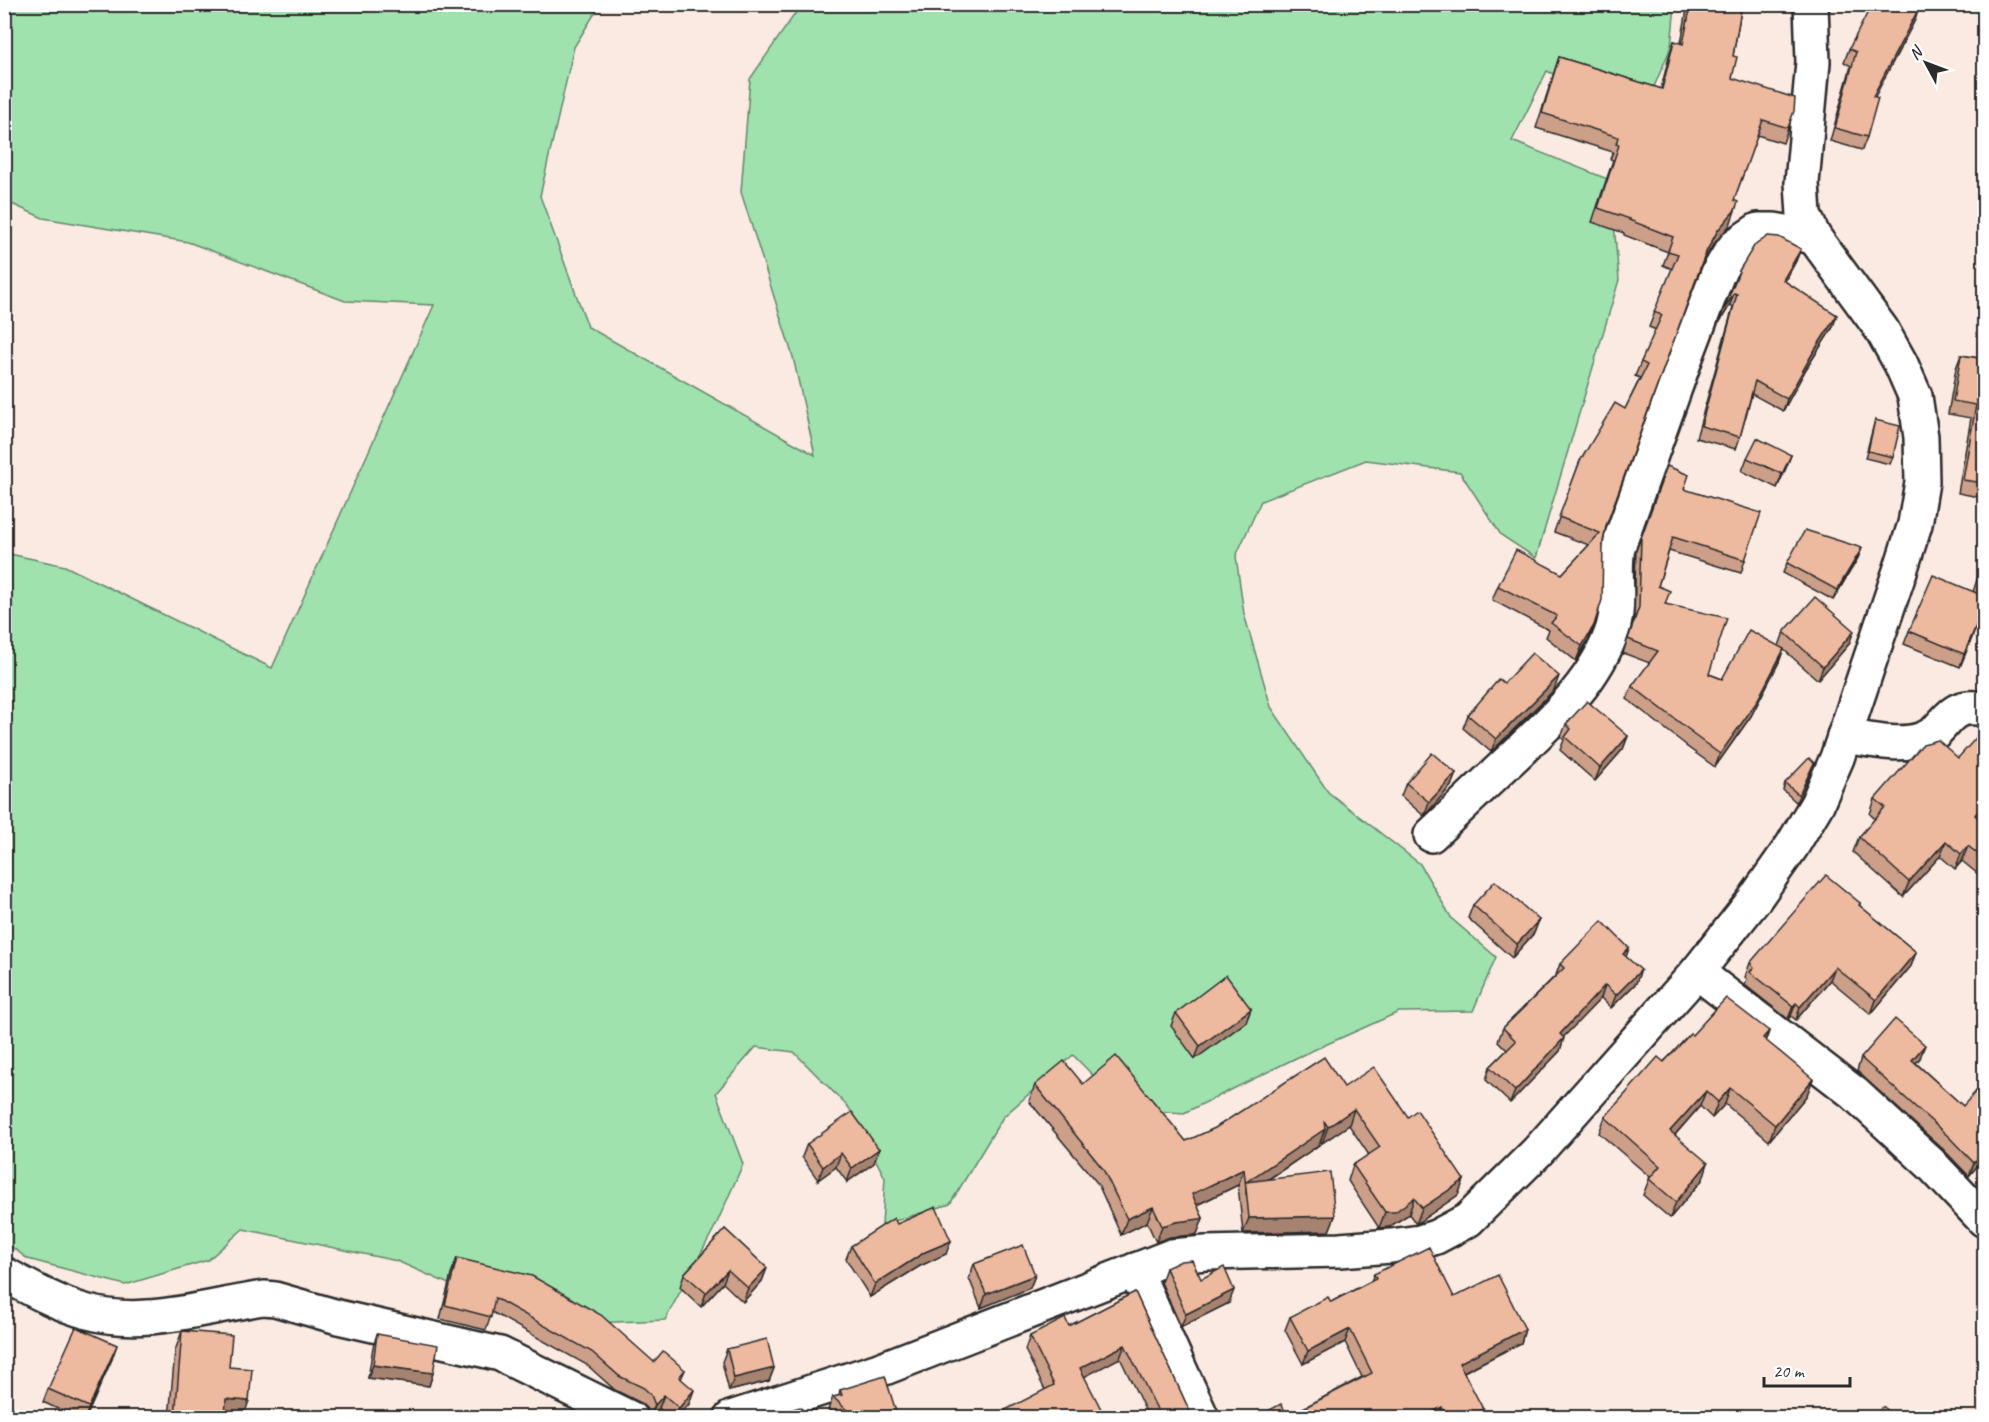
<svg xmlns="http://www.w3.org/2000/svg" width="1989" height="1422" font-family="Caveat,sans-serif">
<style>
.green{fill:#9fe2ad;stroke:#65866c;stroke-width:1.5}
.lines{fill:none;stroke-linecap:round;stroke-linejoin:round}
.minor-casing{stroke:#2b2b2b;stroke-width:38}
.minor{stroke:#fff;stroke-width:33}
.wall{fill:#cc9f89;stroke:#2b2b2b;stroke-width:1.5}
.shaded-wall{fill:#a6826f;stroke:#2b2b2b;stroke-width:1.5}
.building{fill:#edb99f;stroke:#2b2b2b;stroke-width:1.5}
</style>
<rect width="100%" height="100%" fill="#faeae2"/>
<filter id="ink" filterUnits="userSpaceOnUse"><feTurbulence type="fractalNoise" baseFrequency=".0167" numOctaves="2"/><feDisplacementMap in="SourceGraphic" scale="12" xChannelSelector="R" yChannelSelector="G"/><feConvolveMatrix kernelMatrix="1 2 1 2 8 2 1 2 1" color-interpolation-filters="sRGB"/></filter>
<g filter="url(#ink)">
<path class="green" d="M5 5H600L574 47 540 196 588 327 815 455 793 357 741 192 750 79 801 5H1675L1671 47 1641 117 1547 71 1512 141 1610 180 1619 280 1536 558 1501 535 1460 472 1366 460 1261 501 1236 556 1244 614 1271 707 1328 792 1420 864 1452 919 1496 957 1473 1011 1399 1012 1298 1057 1184 1113 1126 1109 1073 1055 1003 1117 950 1204 882 1225 885 1178 849 1108 794 1052 756 1047 716 1093 743 1164 716 1225 665 1320 541 1325 397 1261 243 1229 208 1260 125 1285 28 1259 5 1242V553L65 566 272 668 434 305 345 301 188 242 43 218 5 201Z"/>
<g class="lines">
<defs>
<g id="minor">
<path d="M1844 736C1867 739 1897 747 1920 740 1949 732 1943 701 1984 709"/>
<path d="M1431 835C1457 810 1484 785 1510 760 1550 722 1596 682 1613 628 1621 601 1613 574 1618 547L1686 357 1718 273 1728 256 1736 245 1758 230H1774L1814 237"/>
<path d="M1697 972 1854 1093 1931 1164 1984 1220"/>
<path d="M1135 1270 1202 1418"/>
<path d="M4 1274C31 1289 58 1304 88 1312 145 1328 207 1306 264 1298L275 1299 338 1317 500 1354 630 1418"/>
<path d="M731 1418 879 1370 1172 1256 1206 1253 1340 1250 1391 1246 1420 1242 1436 1237 1468 1220 1537 1152 1697 972 1754 900 1792 846 1817 804 1837 758 1901 568 1915 524 1922 482 1921 437 1915 396 1901 364 1882 330 1814 237 1804 215 1802 183 1813 62 1811 4"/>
</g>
</defs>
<use href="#minor" class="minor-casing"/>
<use href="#minor" class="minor"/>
</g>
<g class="wall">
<path d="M1688 4H1742L1733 56 1732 78 1788 128 1783 143 1757 135 1734 200 1730 225 1713 245 1700 266 1606 526 1588 640 1576 661 1546 637 1549 630 1492 600 1498 586 1562 574 1589 545 1554 532 1580 461 1625 409 1640 378 1635 376 1641 362 1656 330 1649 327 1672 269 1663 265 1668 252 1624 235V233L1592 222 1613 160 1610 159 1613 152 1536 128 1559 57 1661 89 1669 56 1674 41 1681 43Z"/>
<path d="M1915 20 1874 97 1867 137 1862 150 1830 141 1851 66 1844 62 1849 49Z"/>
<path d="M1796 261 1785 281 1833 327 1806 369 1783 411 1752 394 1740 437 1736 449 1696 438 1733 307 1730 305 1719 323 1740 269Z"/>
<path d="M1961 355 1984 359V498L1958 493 1971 418 1948 414 1956 368Z"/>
<path d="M1875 420 1893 457 1890 464 1865 458Z"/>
<path d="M1791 455 1786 468 1777 488 1742 471 1747 458Z"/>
<path d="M1667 466 1684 489 1745 560 1741 573 1669 551 1658 586 1666 604 1709 674 1722 679 1779 646 1784 632 1849 644 1818 680 1783 649 1779 662 1751 716 1715 767 1686 746V745L1627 699 1632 686 1650 663 1623 653 1634 620 1636 551Z"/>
<path d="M1862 548 1858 558 1833 600 1783 573 1787 563Z"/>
<path d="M1984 558V608L1960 667 1904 644 1909 631 1973 592Z"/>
<path d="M1504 683 1554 690 1491 752 1463 728 1468 715Z"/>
<path d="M1566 724 1628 736 1623 749 1595 781 1560 750 1564 740 1561 737Z"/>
<path d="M1811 770 1796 802 1783 790 1785 783Z"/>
<path d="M1456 773 1451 786 1424 816 1401 796 1406 783Z"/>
<path d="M1875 799 1984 813 1979 819 1984 823V879L1962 861 1955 869 1940 856 1903 897 1853 852 1859 837 1875 819 1870 814Z"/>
<path d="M1860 903V906L1916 952 1911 966 1871 1014 1830 980 1796 1020 1791 1016 1788 1019 1745 985 1747 979 1745 977 1750 963Z"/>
<path d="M1473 905 1539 920 1534 933 1512 958 1468 918Z"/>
<path d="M1629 948 1626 956 1636 983 1611 1008 1601 998 1563 1037 1560 1051 1510 1103 1486 1080 1490 1067 1507 1050 1498 1041 1503 1028 1556 975 1560 964Z"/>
<path d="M1251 1009 1246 1022 1195 1059 1171 1026 1176 1013Z"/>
<path d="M1769 1031 1766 1041 1807 1095 1769 1141 1725 1104 1712 1118 1700 1106 1675 1135 1703 1179 1670 1218 1643 1195 1650 1177 1599 1133 1605 1117 1692 1035Z"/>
<path d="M1861 1058H1920L1916 1063 1963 1106 1984 1097V1158L1969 1176 1944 1150 1857 1071Z"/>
<path d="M1083 1084 1186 1141 1344 1087 1408 1117 1464 1180 1458 1195 1416 1224 1409 1214 1389 1227 1379 1228 1348 1181 1353 1165 1369 1155 1349 1125 1322 1143 1320 1141 1319 1145 1268 1180 1335 1216 1329 1231 1243 1233 1238 1185 1197 1205 1203 1218 1197 1234 1194 1235 1170 1237 1156 1242 1147 1222 1121 1235 1098 1184 1029 1101 1035 1085Z"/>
<path d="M807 1144 874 1163 847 1182 836 1167 818 1180 802 1157Z"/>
<path d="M897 1224 946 1254 920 1266 870 1297 846 1259 851 1246Z"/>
<path d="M725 1229 767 1268 762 1281 743 1302 723 1283 701 1307 680 1287 684 1274Z"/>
<path d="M457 1258 654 1362 685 1370 681 1379 689 1404 677 1418H670L659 1408 649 1418 646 1408 639 1402 615 1390 587 1365 492 1312 486 1330 440 1319 452 1271Z"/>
<path d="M974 1264 1035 1275 1030 1288 981 1308 969 1278Z"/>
<path d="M1166 1268 1229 1303 1181 1327 1161 1282Z"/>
<path d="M1374 1274 1454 1297 1525 1329 1521 1343 1464 1372 1480 1418H1255L1288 1416 1362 1377 1345 1342 1303 1364 1285 1330 1290 1317 1331 1302 1371 1281Z"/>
<path d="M1135 1292 1190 1412 1194 1418H1149L1120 1358 1045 1390 1025 1350 1030 1336 1069 1326Z"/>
<path d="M182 1331 229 1367 243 1418H169L175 1351Z"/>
<path d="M377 1334 433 1373 429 1386 368 1378 373 1347Z"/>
<path d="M727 1349 774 1368 769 1381 729 1391 722 1362Z"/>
<path d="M112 1359 86 1418H77L43 1402 48 1389Z"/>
<path d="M840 1390 898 1418H836L828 1410 833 1397 839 1396Z"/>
</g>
<g class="shaded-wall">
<path d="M1920 6 1915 20 1868 110 1873 96Z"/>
<path d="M1738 202 1730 225 1713 245 1700 266 1706 252 1718 230Z"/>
<path d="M1801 249 1796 261 1779 292 1783 280Z"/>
<path d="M1734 293 1730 305 1719 323 1723 311Z"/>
<path d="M1837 315 1833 327 1806 369 1783 411 1787 399 1811 356Z"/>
<path d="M1791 455 1786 468 1777 488 1782 474Z"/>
<path d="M1862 548 1858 558 1833 600 1837 590Z"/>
<path d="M1984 607V608L1960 667 1964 654Z"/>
<path d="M1594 625 1588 640 1576 661 1582 646Z"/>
<path d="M1854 631 1849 644 1818 680 1823 667Z"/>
<path d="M1784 649 1779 662 1751 716 1715 767 1720 754Z"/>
<path d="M1559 676 1554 690 1491 752 1496 739Z"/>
<path d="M1628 736 1623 749 1595 781 1600 768Z"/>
<path d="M1456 773 1451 786 1424 816 1429 802Z"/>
<path d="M1984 804V813L1969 830 1975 815Z"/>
<path d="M1946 841 1940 856 1903 897 1909 882Z"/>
<path d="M1968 846 1962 861 1955 869 1961 854Z"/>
<path d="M1539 920 1534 933 1512 958 1517 944Z"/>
<path d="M1629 948 1625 960 1623 954Z"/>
<path d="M1916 952 1911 966 1871 1014 1876 1000Z"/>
<path d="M1835 967 1830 980 1796 1020 1800 1007Z"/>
<path d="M1641 970 1636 983 1611 1008 1616 995Z"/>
<path d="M1605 985 1601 998 1555 1046 1560 1034Z"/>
<path d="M1796 1003 1791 1016 1788 1019 1793 1006Z"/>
<path d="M1251 1009 1246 1022 1195 1059 1200 1046Z"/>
<path d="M1769 1031 1763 1047V1038Z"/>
<path d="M1564 1038 1560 1051 1510 1103 1515 1091Z"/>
<path d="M1925 1045 1920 1058 1907 1073 1912 1060Z"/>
<path d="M1813 1079 1807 1095 1769 1141 1775 1125Z"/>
<path d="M1730 1088 1725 1104 1712 1118 1718 1102Z"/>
<path d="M1706 1091 1700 1106 1664 1147 1670 1131Z"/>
<path d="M1354 1109 1349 1125 1322 1143 1328 1127Z"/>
<path d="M1325 1129 1319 1145 1246 1194V1182Z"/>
<path d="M879 1149 874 1163 847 1182 852 1168Z"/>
<path d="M1984 1150V1158L1969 1176 1974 1163Z"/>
<path d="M841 1153 836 1167 818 1180 823 1167Z"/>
<path d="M1708 1163 1703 1179 1670 1218 1676 1202Z"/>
<path d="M1244 1169 1238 1185 1186 1210 1192 1194Z"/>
<path d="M1464 1180 1458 1195 1416 1224 1422 1208Z"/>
<path d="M1414 1198 1409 1214 1389 1227 1379 1228 1385 1212Z"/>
<path d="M1153 1207 1147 1222 1121 1235 1127 1219Z"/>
<path d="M1335 1216 1329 1231 1243 1233 1249 1218Z"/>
<path d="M1203 1218 1197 1234 1194 1235 1170 1237 1156 1242 1162 1226 1176 1222Z"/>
<path d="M951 1241 946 1254 920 1266 870 1297 875 1284 925 1252Z"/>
<path d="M767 1268 762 1281 743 1302 748 1288Z"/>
<path d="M728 1270 723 1283 701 1307 706 1293Z"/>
<path d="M1035 1275 1030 1288 981 1308 986 1294Z"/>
<path d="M1234 1290 1229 1303 1181 1327 1186 1314Z"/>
<path d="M1350 1329 1345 1342 1303 1364 1308 1351Z"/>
<path d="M1525 1329 1521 1343 1455 1376 1459 1363Z"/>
<path d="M117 1345 112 1359 85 1418 89 1407Z"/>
<path d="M1125 1345 1120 1358 1075 1382 1080 1368Z"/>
<path d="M373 1365 433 1373 429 1386 368 1378Z"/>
<path d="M774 1368 769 1381 729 1391 734 1378Z"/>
<path d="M694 1390 689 1404 677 1418H675L679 1408Z"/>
<path d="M664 1395 659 1408 650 1418 655 1405Z"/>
<path d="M226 1399 249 1401 243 1418H220Z"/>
<path d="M1442 1407 1438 1418H1421Z"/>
<path d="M1483 1409 1480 1418H1467Z"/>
</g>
<g class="building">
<path d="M1691 4H1742L1733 56 1737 57 1732 78 1795 98 1794 111 1788 128 1763 120 1734 200 1738 202 1735 210 1718 230 1706 252 1606 526 1603 542 1602 600 1594 625 1582 646 1551 623 1557 616 1498 586 1516 550 1562 574 1600 533 1559 517 1580 461 1615 403 1625 409 1647 365 1641 362 1662 315 1654 312 1678 254 1668 251 1673 237 1629 220 1630 219 1598 208 1619 145 1616 144 1618 137 1542 113 1559 57 1662 89 1674 41 1683 44Z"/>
<path d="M1872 4H1916L1920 6 1873 96 1878 98 1867 137 1835 128 1856 52 1849 49Z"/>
<path d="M1768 236 1779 237 1801 249 1783 280 1837 315 1811 356 1787 399 1755 381 1740 437 1701 426 1737 294 1734 293 1723 311 1740 269 1754 246Z"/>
<path d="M1961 355 1984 359V483L1963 480 1976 405 1953 401Z"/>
<path d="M1875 420 1900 426 1893 457 1868 451Z"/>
<path d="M1757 438 1791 455 1782 474 1747 458Z"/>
<path d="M1667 466 1689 475 1684 489 1761 513 1745 560 1673 537 1658 586 1670 591 1665 604 1727 618 1709 674 1722 679 1749 630 1784 649 1756 703 1720 754 1691 733 1692 732 1632 686 1658 651 1628 639 1639 607 1641 538Z"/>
<path d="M1805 530 1862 548 1837 590 1787 563Z"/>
<path d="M1984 559V583L1977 580Z"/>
<path d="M1933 575 1984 596V607L1964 654 1909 631Z"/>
<path d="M1815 597 1854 631 1823 667 1784 632Z"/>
<path d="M1532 653 1559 676 1496 739 1468 715 1499 679 1504 683Z"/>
<path d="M1587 701 1628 736 1600 768 1565 737 1571 729 1566 724Z"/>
<path d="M1984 729V804L1975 815 1984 823V859L1968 846 1961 854 1946 841 1909 882 1859 837 1885 807 1875 799 1923 744 1938 740 1958 758Z"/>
<path d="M1432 753 1456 773 1429 802 1406 783Z"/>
<path d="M1809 758 1814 763 1799 795 1785 783Z"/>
<path d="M1826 875 1860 903 1859 905 1916 952 1876 1000 1835 967 1800 1007 1796 1003 1793 1006 1750 972 1754 967 1750 963Z"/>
<path d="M1495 881 1539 920 1517 944 1473 905Z"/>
<path d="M1602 921 1629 948 1623 954 1641 970 1616 995 1605 985 1560 1034 1564 1038 1515 1091 1490 1067 1516 1041 1503 1028 1564 968 1560 964Z"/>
<path d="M1226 975 1251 1009 1200 1046 1176 1013Z"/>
<path d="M1726 998 1769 1031 1763 1038 1813 1079 1775 1125 1730 1088 1718 1102 1706 1091 1670 1131 1708 1163 1676 1202 1649 1179 1660 1166 1605 1117 1658 1057 1664 1062 1690 1034 1692 1035Z"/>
<path d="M1895 1019 1925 1045 1912 1060 1963 1106 1977 1090 1984 1097V1150L1974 1163 1949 1137 1861 1058Z"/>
<path d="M1116 1056 1186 1141 1215 1128 1324 1057 1344 1087 1374 1067 1408 1117 1417 1110 1464 1180 1422 1208 1414 1198 1395 1212H1385L1353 1165 1380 1147 1354 1109 1328 1127 1324 1121 1325 1129 1246 1182 1330 1172 1335 1216 1249 1218 1244 1169 1192 1194 1203 1218 1200 1219 1176 1222 1162 1226 1153 1207 1127 1219 1103 1169 1035 1085 1064 1061 1083 1084Z"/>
<path d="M852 1112 879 1149 852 1168 841 1153 823 1167 807 1144Z"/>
<path d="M936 1207 951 1241 925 1252 875 1284 851 1246 894 1218 897 1224Z"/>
<path d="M725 1229 767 1268 748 1288 728 1270 706 1293 684 1274Z"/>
<path d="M1023 1245 1035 1275 986 1294 974 1264Z"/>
<path d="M1429 1247 1454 1297 1498 1275 1525 1329 1459 1363 1483 1409 1467 1418H1447L1442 1407 1421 1418H1255L1281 1404 1288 1416 1372 1373 1350 1329 1308 1351 1290 1317 1328 1297 1331 1302 1376 1279 1374 1274Z"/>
<path d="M457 1258 532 1276 601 1315 654 1362 663 1351 685 1370 679 1377 694 1390 679 1408 664 1395 655 1405 651 1395 644 1388 619 1376 592 1352 495 1298 491 1317 445 1305Z"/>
<path d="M1192 1260 1201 1279 1224 1267 1234 1290 1186 1314 1166 1268 1181 1261Z"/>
<path d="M1135 1292 1190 1412 1194 1418H1156L1155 1416 1159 1413 1125 1345 1080 1368 1103 1413 1095 1418H990L1054 1385 1030 1336 1065 1318 1069 1326Z"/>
<path d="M76 1327 117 1345 89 1407 48 1389Z"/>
<path d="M182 1331 232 1335 229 1367 252 1369 249 1401 226 1399 225 1418H175Z"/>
<path d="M377 1334 438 1345 433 1373 373 1365Z"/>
<path d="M767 1339 774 1368 734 1378 727 1349Z"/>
<path d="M885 1376 898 1418H855L833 1397 842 1395 840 1390Z"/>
<path d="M1883 1406 1896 1418H1873Z"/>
<path d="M800 1407 809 1418H757L774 1412 775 1414Z"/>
</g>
</g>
<rect width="1989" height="1422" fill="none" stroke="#fff" stroke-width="24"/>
<rect x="12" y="12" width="1965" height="1398" fill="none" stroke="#2b2b2b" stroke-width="2" filter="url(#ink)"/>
<g transform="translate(1926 63) rotate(311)" stroke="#ffffff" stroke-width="4.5" paint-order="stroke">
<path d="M0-4.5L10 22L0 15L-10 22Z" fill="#2b2b2b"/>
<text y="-9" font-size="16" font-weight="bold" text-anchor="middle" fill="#2b2b2b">N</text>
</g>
<path d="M1764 1377v9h86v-9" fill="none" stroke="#2b2b2b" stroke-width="3"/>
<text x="1773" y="1377" font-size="18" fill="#2b2b2b" stroke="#ffffff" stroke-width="4.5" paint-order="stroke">20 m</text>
</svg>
